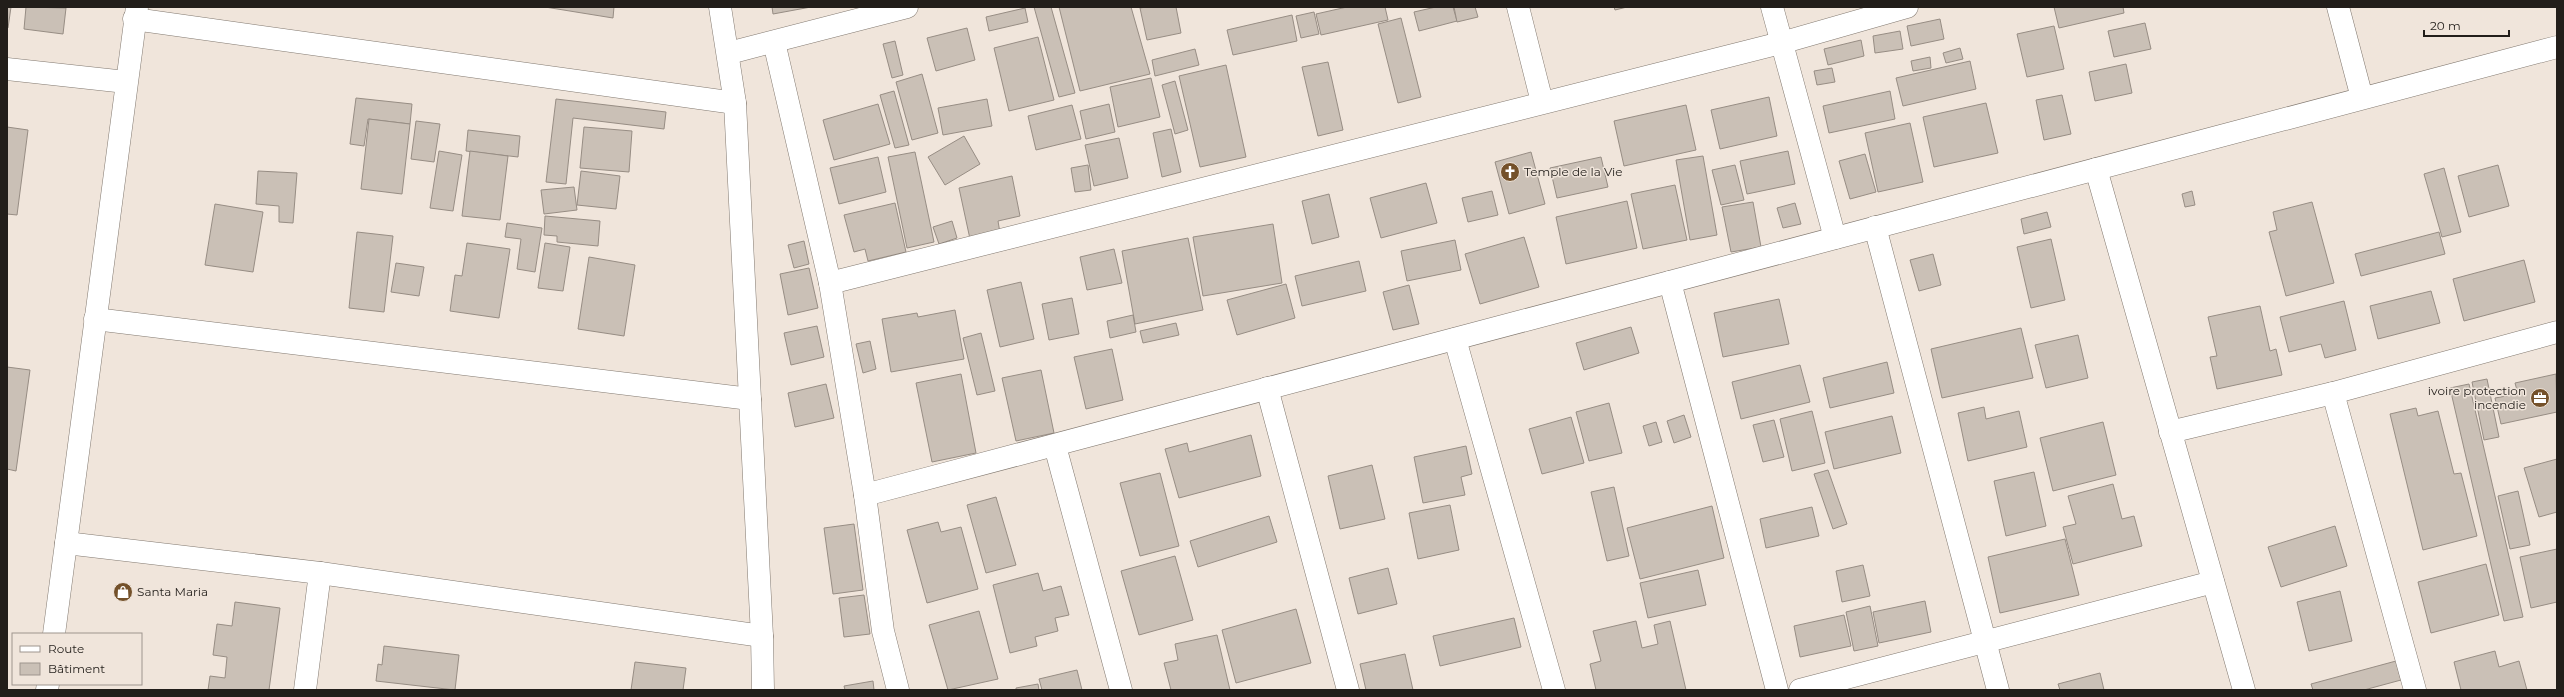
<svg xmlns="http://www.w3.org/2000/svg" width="2564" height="697" font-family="Montserrat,sans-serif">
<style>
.building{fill:#cac0b6;stroke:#978d84}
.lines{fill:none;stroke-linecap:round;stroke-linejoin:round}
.street-casing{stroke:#827970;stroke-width:23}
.secondary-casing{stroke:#827970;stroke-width:23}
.street{stroke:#fff;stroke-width:22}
.secondary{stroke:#fff;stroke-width:22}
.labels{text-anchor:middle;stroke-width:3;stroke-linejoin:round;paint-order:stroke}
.poi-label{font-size:12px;fill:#221e1a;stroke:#f0e5db;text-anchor:start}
</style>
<rect width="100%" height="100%" fill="#f0e5db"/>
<g class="building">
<path d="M7 7H11L8 28H7Z"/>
<path d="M26 7 66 8 63 34 24 29Z"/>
<path d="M545 7H614L613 18Z"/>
<path d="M772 7H811L773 14Z"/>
<path d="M1034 7H1051L1075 93 1059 97Z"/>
<path d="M1059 7H1131L1150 74 1080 91Z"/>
<path d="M1146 7H1176L1181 33 1147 40 1140 8Z"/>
<path d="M1347 7H1385L1388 20 1321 35 1316 14Z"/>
<path d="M1436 7H1453L1457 21 1419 31 1414 12Z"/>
<path d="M1454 7H1475L1478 17 1457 22Z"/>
<path d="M1614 7H1627L1615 10Z"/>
<path d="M2054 7H2123L2124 13 2059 28Z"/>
<path d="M1025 8 1028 22 989 31 986 17Z"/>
<path d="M1314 12 1319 34 1301 38 1296 16Z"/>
<path d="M1292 15 1297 41 1233 55 1227 30Z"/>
<path d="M1401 18 1421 97 1398 103 1378 24Z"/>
<path d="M1940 19 1944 39 1911 46 1907 26Z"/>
<path d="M2145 23 2151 49 2114 57 2108 31Z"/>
<path d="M2054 26 2064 69 2027 77 2017 34Z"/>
<path d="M967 28 975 60 936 71 927 38Z"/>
<path d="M1900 31 1903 49 1875 53 1873 36Z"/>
<path d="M1038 37 1054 100 1009 111 994 48Z"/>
<path d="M1861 40 1864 56 1828 65 1824 49Z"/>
<path d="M895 41 903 75 892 78 883 44Z"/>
<path d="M1960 48 1963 59 1946 63 1943 53Z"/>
<path d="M1195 49 1199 65 1155 76 1152 60Z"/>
<path d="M1930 57 1931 68 1913 71 1911 61Z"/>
<path d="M1970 61 1976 89 1903 106 1896 78Z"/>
<path d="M1328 62 1343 130 1318 136 1302 67Z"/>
<path d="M2126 64 2132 93 2095 101 2089 72Z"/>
<path d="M1226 65 1246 157 1200 167 1179 76Z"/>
<path d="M1832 68 1835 82 1817 85 1814 71Z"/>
<path d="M922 74 938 133 912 140 896 82Z"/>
<path d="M1151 78 1160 117 1118 127 1110 87Z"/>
<path d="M1175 81 1188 130 1175 134 1162 85Z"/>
<path d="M894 91 909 145 895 148 880 95Z"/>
<path d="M1890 91 1895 119 1829 133 1823 106Z"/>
<path d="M2062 95 2071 134 2044 140 2036 100Z"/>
<path d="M1769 97 1777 136 1720 149 1711 110Z"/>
<path d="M356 98 412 104 410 124 368 119 364 146 350 144Z"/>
<path d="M556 99 666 112 664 129 573 118 566 184 546 182Z"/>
<path d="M987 99 992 126 943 135 938 108Z"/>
<path d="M1986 103 1998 153 1934 167 1923 117Z"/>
<path d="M878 104 890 144 834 160 823 120Z"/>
<path d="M1109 104 1115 132 1086 139 1080 111Z"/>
<path d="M1072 105 1081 139 1036 150 1028 116Z"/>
<path d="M1686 105 1696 150 1624 166 1614 121Z"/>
<path d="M369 119 410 124 402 194 361 189Z"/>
<path d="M416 121 440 124 434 162 411 159Z"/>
<path d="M1910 123 1923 182 1878 192 1865 133Z"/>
<path d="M7 127 28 130 17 215 7 214Z"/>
<path d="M584 127 632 131 629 172 580 168Z"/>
<path d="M1171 129 1181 172 1162 177 1153 133Z"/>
<path d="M468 130 520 136 518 157 466 151Z"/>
<path d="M964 136 980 164 945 185 928 157Z"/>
<path d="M1119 138 1128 178 1094 186 1085 145Z"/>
<path d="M439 151 462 155 453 211 430 208Z"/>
<path d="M470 151 508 156 500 220 462 216Z"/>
<path d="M1788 151 1795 184 1747 194 1740 161Z"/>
<path d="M915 152 934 242 907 248 888 157Z"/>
<path d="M1531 152 1545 204 1509 214 1495 162Z"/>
<path d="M1865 154 1876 192 1850 199 1839 161Z"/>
<path d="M1703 156 1717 235 1690 240 1676 160Z"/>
<path d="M878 157 886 192 839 204 830 168Z"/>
<path d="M1601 157 1608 187 1557 198 1550 168Z"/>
<path d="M1088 165 1091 190 1075 192 1071 168Z"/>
<path d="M1735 165 1744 200 1721 205 1712 170Z"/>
<path d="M2498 165 2509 206 2469 217 2458 176Z"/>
<path d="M2444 168 2461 232 2442 237 2424 174Z"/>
<path d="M258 171 297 173 293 223 279 222V206L256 204Z"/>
<path d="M581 171 620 176 616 209 577 205Z"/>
<path d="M1012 176 1020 216 998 221 1000 233 970 239 959 188Z"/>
<path d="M1426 183 1437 223 1381 238 1370 198Z"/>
<path d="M1675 185 1687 240 1643 249 1631 194Z"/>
<path d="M574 187 577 210 544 214 541 190Z"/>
<path d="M1492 191 1498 215 1468 222 1462 198Z"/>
<path d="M2192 191 2195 205 2185 207 2182 194Z"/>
<path d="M1329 194 1339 237 1312 244 1302 201Z"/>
<path d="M1627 201 1637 248 1566 264 1556 217Z"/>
<path d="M1753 202 1761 247 1731 252 1722 207Z"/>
<path d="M2312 202 2334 283 2286 296 2269 232 2277 230 2273 212Z"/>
<path d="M895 203 906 252 868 261 865 249 854 252 844 215Z"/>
<path d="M1795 203 1801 224 1783 228 1777 208Z"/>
<path d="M215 204 263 212 253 272 205 265Z"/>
<path d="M2047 212 2051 227 2024 234 2021 219Z"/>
<path d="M545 216 600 221 598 246 557 242V236L544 235Z"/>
<path d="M952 221 957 238 939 244 933 227Z"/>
<path d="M507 223 542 228 535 272 517 269 521 239 505 237Z"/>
<path d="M1273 224 1282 283 1203 296 1193 237Z"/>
<path d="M357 232 393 236 384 312 349 308Z"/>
<path d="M2439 232 2445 254 2361 276 2355 254Z"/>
<path d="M1524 237 1539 287 1480 304 1465 254Z"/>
<path d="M1188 238 1203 310 1135 324 1122 251Z"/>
<path d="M2051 239 2065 300 2031 308 2017 247Z"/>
<path d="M1455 240 1461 270 1407 281 1401 251Z"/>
<path d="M804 241 809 264 794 268 788 245Z"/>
<path d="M467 243 510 249 499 318 450 311 455 275 462 276Z"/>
<path d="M545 243 570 247 563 291 538 288Z"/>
<path d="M1114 249 1122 283 1087 290 1080 257Z"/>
<path d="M1933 254 1941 285 1919 291 1910 260Z"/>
<path d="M589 257 635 265 624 336 578 329Z"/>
<path d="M2524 260 2535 302 2464 321 2453 279Z"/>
<path d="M1359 261 1366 291 1302 306 1295 276Z"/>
<path d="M396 263 424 267 419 296 391 292Z"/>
<path d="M809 268 818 308 788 315 780 274Z"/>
<path d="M1021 282 1034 339 1000 347 987 290Z"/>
<path d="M1286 284 1295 318 1237 335 1227 300Z"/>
<path d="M1409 285 1419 324 1393 330 1383 292Z"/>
<path d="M2431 291 2440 323 2378 339 2370 306Z"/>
<path d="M1072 298 1079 334 1049 340 1042 304Z"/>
<path d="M1779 299 1789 344 1723 357 1714 313Z"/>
<path d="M2344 301 2356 350 2325 358 2321 344 2289 352 2280 317Z"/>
<path d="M2260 306 2270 351 2276 349 2282 375 2217 389 2210 357 2217 356 2208 317Z"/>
<path d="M955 310 964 359 891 372 882 319 917 313 918 317Z"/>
<path d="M1133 315 1136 332 1110 338 1107 321Z"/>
<path d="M1176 323 1179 335 1143 343 1140 331Z"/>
<path d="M817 326 824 357 791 365 784 333Z"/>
<path d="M1631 327 1639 353 1584 370 1576 343Z"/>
<path d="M2021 328 2033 378 1942 398 1931 349Z"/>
<path d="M981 333 995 391 977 395 963 338Z"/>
<path d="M2078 335 2088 378 2046 388 2035 345Z"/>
<path d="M870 341 876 369 863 373 856 344Z"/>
<path d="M1112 349 1123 400 1086 409 1074 357Z"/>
<path d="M1887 362 1894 393 1830 408 1823 378Z"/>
<path d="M1800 365 1810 402 1741 419 1732 382Z"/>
<path d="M7 367 30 370 16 471 7 469Z"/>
<path d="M1041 370 1054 433 1016 441 1002 378Z"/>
<path d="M961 374 976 453 932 462 916 383Z"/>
<path d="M2556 374 2557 412 2501 424 2495 398 2518 394 2515 383Z"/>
<path d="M2487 379 2499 437 2484 440 2472 382Z"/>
<path d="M826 384 834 418 795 427 788 393Z"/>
<path d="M2469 384 2523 617 2504 621 2450 388Z"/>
<path d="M1609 403 1622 453 1589 461 1576 412Z"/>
<path d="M1984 407 1986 419 2019 411 2027 447 1968 461 1958 413Z"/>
<path d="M2416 408 2418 416 2438 411 2454 474 2461 473 2477 536 2423 550 2390 414Z"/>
<path d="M1812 411 1825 463 1792 471 1780 419Z"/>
<path d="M1684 415 1691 437 1674 443 1667 421Z"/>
<path d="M1892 416 1901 453 1834 469 1825 432Z"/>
<path d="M1571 417 1584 463 1542 474 1529 429Z"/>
<path d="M1774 420 1784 457 1763 462 1753 425Z"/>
<path d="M1656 422 1662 442 1649 446 1643 426Z"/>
<path d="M2103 422 2116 475 2053 491 2040 438Z"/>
<path d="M1251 435 1261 476 1179 498 1165 449 1187 443 1189 452Z"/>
<path d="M1466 446 1472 474 1461 477 1465 495 1423 503 1414 457Z"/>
<path d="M2557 459V512L2539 517 2524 468Z"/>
<path d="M1372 465 1385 519 1340 529 1328 476Z"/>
<path d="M1828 470 1847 524 1833 529 1814 474Z"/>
<path d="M2034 472 2046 526 2006 536 1994 481Z"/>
<path d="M1160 473 1179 546 1140 556 1120 483Z"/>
<path d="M2113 484 2122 519 2134 516 2142 546 2073 564 2063 527 2076 524 2068 496Z"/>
<path d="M1614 487 1629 556 1607 561 1591 492Z"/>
<path d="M2518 491 2530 545 2510 549 2498 496Z"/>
<path d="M996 497 1016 565 986 573 967 505Z"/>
<path d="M1450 505 1459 550 1418 559 1409 513Z"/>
<path d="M1712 506 1724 558 1640 579 1627 528Z"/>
<path d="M1812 507 1819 536 1766 548 1760 519Z"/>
<path d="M1269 516 1277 542 1198 567 1190 541Z"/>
<path d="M938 522 941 532 961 527 978 589 927 603 907 530Z"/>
<path d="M854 524 863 590 833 594 824 528Z"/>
<path d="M2335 526 2347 566 2281 587 2268 547Z"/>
<path d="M2065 539 2079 595 2000 613 1988 557Z"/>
<path d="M2557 549V602L2531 608 2520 557Z"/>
<path d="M1175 556 1193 620 1139 635 1121 571Z"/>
<path d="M2486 564 2499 615 2431 633 2418 582Z"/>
<path d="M1863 565 1870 596 1842 602 1836 571Z"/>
<path d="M1388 568 1397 604 1358 614 1349 578Z"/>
<path d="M1698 570 1706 605 1648 618 1640 583Z"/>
<path d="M1038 573 1043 591 1061 586 1069 615 1055 618 1058 631 1035 637 1037 646 1010 653 993 585Z"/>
<path d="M2340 591 2352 641 2309 651 2297 602Z"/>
<path d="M864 595 870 634 844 637 839 598Z"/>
<path d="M1925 601 1931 632 1879 643 1873 612Z"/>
<path d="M235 602 280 608 269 690H208L210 676 225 678 227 657 213 655 217 624 232 626Z"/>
<path d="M1870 606 1878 646 1854 651 1846 612Z"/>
<path d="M1296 609 1311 663 1236 683 1222 630Z"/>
<path d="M979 611 998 679 948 690 929 625Z"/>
<path d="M1844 615 1851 646 1800 657 1794 626Z"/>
<path d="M1514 618 1521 647 1440 666 1433 636Z"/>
<path d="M1636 621 1642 648 1658 644 1654 625 1670 621 1686 690H1596L1590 664 1601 661 1593 631Z"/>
<path d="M1217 635 1230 690H1171L1164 663 1178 660 1175 644Z"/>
<path d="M384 646 459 655 455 690 376 681 378 664 382 665Z"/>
<path d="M2495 651 2499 667 2519 661 2527 690H2461L2454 662Z"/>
<path d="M1405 654 1413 690H1366L1360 664Z"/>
<path d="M2396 661 2401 680 2364 690H2313L2311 684Z"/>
<path d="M635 662 686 668 683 690H631Z"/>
<path d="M1077 670 1082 690H1042L1039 679Z"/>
<path d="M2100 673 2104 690H2060L2058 684Z"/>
<path d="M873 681 874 690H845L844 686Z"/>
<path d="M1038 684 1039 690H1016V688Z"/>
</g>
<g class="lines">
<defs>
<g id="street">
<path d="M720 7 735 103 762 636 763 690"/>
<path d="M1518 7 1542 102"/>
<path d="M1772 7 1835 238"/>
<path d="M2338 7 2362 98"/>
<path d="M134 19 735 103"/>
<path d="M774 42 830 283 865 495 883 631 898 690"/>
<path d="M729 53 907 7"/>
<path d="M7 69 126 82"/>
<path d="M2096 169 2244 690"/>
<path d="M1875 227 1998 690"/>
<path d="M1670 282 1777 690"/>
<path d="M830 283 1781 43 1907 7"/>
<path d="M95 319 750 399"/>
<path d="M1455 339 1554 690"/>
<path d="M1267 388 1348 690"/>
<path d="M2333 393 2415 690"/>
<path d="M2170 432 2333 393 2557 332"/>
<path d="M1055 446 1121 690"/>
<path d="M865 495 2557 47"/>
<path d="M66 543 320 573 762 636"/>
<path d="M305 690 320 573"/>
<path d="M1800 690 2213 582"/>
</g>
<g id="secondary">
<path d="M54 634 137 7"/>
<path d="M47 690 48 684"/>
</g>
</defs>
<use href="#street" class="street-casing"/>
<use href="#secondary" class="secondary-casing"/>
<use href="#street" class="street"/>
<use href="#secondary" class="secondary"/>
</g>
<defs>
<symbol id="church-disc" viewBox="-11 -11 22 22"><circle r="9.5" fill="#74512a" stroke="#f0e5db"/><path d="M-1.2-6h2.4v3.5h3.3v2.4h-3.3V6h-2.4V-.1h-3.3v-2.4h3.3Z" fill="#fff"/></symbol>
<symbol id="office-disc" viewBox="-11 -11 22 22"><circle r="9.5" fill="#74512a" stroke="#f0e5db"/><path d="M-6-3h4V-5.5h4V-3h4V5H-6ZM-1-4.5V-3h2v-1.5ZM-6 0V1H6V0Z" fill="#fff"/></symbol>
<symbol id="shop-disc" viewBox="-11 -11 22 22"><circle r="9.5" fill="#74512a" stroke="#f0e5db"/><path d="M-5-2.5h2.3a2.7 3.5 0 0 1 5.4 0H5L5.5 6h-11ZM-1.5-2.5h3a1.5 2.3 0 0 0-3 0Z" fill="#fff"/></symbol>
</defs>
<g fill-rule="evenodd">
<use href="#church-disc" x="1499" y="161" width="22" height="22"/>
<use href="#office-disc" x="2529" y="387" width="22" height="22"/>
<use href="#shop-disc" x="112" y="581" width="22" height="22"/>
</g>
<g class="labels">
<g class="poi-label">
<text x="1524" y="176">Temple de la Vie</text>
<text x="2526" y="395" text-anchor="end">ivoire protection<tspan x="2526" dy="14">incendie</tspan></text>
<text x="137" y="596">Santa Maria</text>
</g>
</g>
<rect width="2564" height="697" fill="none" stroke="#221e1a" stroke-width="16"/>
<rect x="12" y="633" width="130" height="52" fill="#f0e5db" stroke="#9e958e"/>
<rect x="20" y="646" width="20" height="6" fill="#ffffff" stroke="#9e958e"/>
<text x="48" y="653" font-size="12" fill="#221e1a">Route</text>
<rect x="20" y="663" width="20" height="12" fill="#cac0b6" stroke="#9e958e"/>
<text x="48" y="673" font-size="12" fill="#221e1a">Bâtiment</text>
<path d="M2424 30v6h85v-6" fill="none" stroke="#221e1a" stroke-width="2"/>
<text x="2430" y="30" font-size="12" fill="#221e1a" stroke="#f0e5db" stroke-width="3" paint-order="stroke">20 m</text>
</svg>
